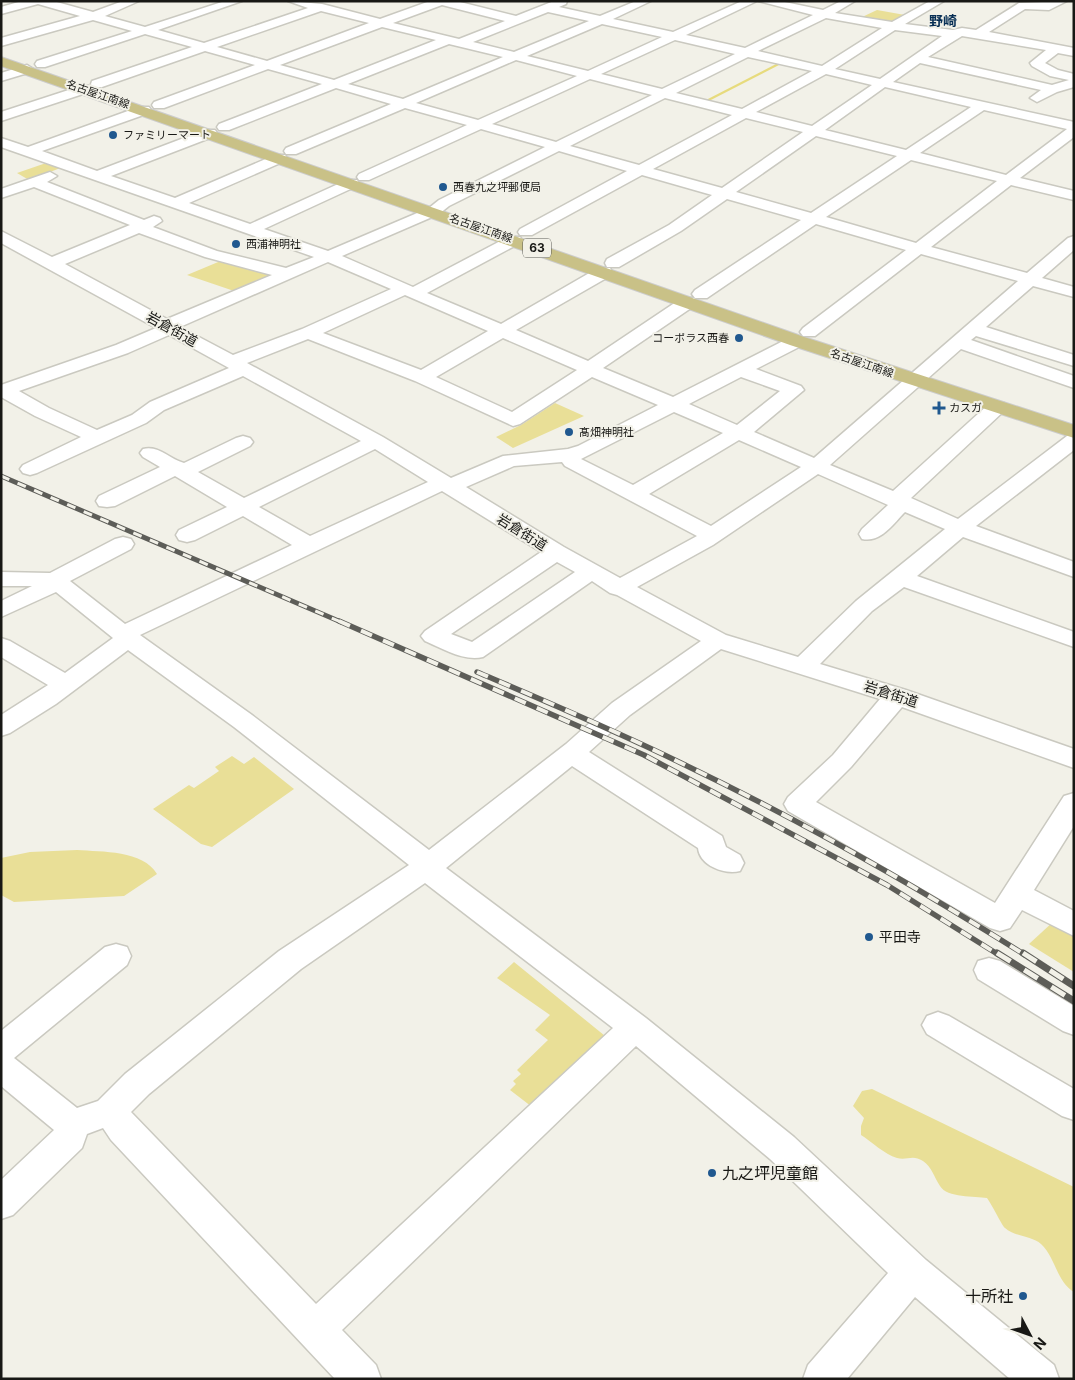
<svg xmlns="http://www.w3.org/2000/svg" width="1075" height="1380" font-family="Inter,'Noto Sans JP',sans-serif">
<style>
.green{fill:#e9df97}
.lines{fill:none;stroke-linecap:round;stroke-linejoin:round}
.stream{fill:#e7db7d;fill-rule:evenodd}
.minor-casing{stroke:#cac9c0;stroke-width:3}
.major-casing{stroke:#ccc;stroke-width:2}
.minor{fill:#fff;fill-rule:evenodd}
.major{fill:#c9c187;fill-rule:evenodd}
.rail-far2-casing{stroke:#5d5d58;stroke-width:5}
.rail-far1-casing{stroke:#5d5d58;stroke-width:5.5}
.rail-casing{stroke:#5d5d58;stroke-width:7}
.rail-far2{stroke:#f2f1e8;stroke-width:3;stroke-dasharray:9;stroke-linecap:butt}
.rail-far1{stroke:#f2f1e8;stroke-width:4;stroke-dasharray:12;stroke-linecap:butt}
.rail{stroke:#f2f1e8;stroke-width:5;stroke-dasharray:16;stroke-linecap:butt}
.poi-dot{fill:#20588f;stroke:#f2f1e8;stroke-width:2}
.labels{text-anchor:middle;stroke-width:4;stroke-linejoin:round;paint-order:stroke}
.far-street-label{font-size:11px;fill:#181815;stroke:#f2f1e8}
.far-poi-label{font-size:11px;fill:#181815;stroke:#f2f1e8;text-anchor:start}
.shield{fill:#f2f1e8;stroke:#595954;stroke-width:1}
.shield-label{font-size:12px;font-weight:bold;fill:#181815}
.far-quarter-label{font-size:14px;font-weight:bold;fill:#082f55;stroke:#f2f1e8}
.street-label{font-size:14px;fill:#181815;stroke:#f2f1e8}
.poi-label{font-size:14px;fill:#181815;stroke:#f2f1e8;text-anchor:start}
.near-poi-label{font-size:16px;fill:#181815;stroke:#f2f1e8;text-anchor:start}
</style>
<rect width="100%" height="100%" fill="#f2f1e8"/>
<g class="green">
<path d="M877 10 905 15 892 22 860 18Z"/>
<path d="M49 162 63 167 29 180 17 173Z"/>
<path d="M223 260 250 270 253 268 277 274 237 292 187 275Z"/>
<path d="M555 403 584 416 513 448 496 437 521 425Z"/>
<path d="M232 756 244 764 254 757 294 789 212 847 201 844 153 809 189 785 194 788 219 771 215 767Z"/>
<path d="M77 850C102 852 143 850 157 874L124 896 14 902 1 895V858L30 852Z"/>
<path d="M1054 921 1074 932V972L1029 944Z"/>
<path d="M514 962 610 1040 536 1110 510 1090 516 1084 513 1081 521 1074 517 1070 548 1040 535 1030 550 1015 497 978Z"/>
<path d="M872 1089 1074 1187V1292C1056 1281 1056 1258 1041 1244 1032 1236 1015 1237 1005 1228 1003 1227 992 1205 987 1198 975 1196 947 1198 940 1186 934 1177 932 1167 923 1161 912 1154 907 1161 897 1158 884 1154 872 1142 861 1135V1126L864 1118 853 1106 862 1091Z"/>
</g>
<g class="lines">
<path class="stream" d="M778 63 781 64 707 102 704 101Z"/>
<defs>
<g id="minor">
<path d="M22 1H53L93 12 123 1H139L105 16 145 27 225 1H242L158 30 204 43 308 8 288 1 322 4 380 19 430 1H456L516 16 554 1H567L566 4 559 7 600 16 636 1H651L613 19 673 32 742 1H757L686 35 745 48 813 15 758 1H780L823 10 841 1H855L835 13 892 22 930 1H944L905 24 953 30 962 28 976 30 1019 3 1067 1 1049 10 1025 9 989 32 1074 48V56L1058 53 1045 63 1058 70 1074 74V87L1057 92 1037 102 1030 98 1041 90 920 63 893 82 1074 122V137L1020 178 1074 191V200L1011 185 931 247 1027 273 1068 238 1074 236V250L1042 278 1074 287V297L1033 286 986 327 1074 355V366L976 336 971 340 1074 376V388L961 349 830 465 893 491 990 403H1004L1007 407 1004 411 911 498 958 519 1067 436 1074 434V450L976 526 1074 562V577L963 537 917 576 1074 632V647L904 587 872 611 820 664 906 690 1074 749V768L902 707 851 767 816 802 995 903 1064 796 1074 793V826L1034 890 1074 911V936L1022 910 1010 928 1000 931 990 928 788 811 784 804 788 797 833 755 880 699 721 649 630 715 589 752 722 836 726 847 740 855 744 863 740 871C725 875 700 866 698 848L572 766 446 868 646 1018 794 1137 926 1260 1054 1365 1059 1379H1010L915 1297 847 1379H803L808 1365 888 1273 770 1159 636 1046 342 1330 376 1365 381 1379H335L111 1140 103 1128 87 1134 82 1148 13 1215 1 1219V1180L54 1130 1 1086V1031L105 947 116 944 127 947 131 956 127 965 14 1058 77 1108 98 1101 125 1074 279 951 409 865 234 727 128 650 56 704 10 733 1 736V715L48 685 1 657V638L10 641 65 673 113 638 56 592 1 617V601L32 586H1V572L50 573 115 539 123 537 131 539 134 544 131 549 70 581 125 624 292 545 243 516 195 540 187 542 179 540 176 535 179 530 227 507 175 476 115 506 107 507 99 506 96 501 99 496 160 467 143 457 140 453 143 449C159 445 169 459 184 463L236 438 243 436 250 438 253 442 250 446 198 472 244 498 361 441 243 376 164 410 146 423 37 473 30 475 23 473 20 469 23 465 81 437 35 416 1 397V385L116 345 156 328 1 243V231L52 257 130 225 34 187 1 198V189L50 172 57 176 47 182 144 220 154 216 160 218 162 221 153 227 217 251 286 268 314 257 1 147V138L28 147 139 107H149L151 110 149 113 42 151 97 171 205 130H215L217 133 215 136 111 176 175 198 275 155H285L287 158 285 161 189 203 250 224 347 180H357L359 183 357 186 264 229 328 251 429 208 439 200 545 147 481 129 369 180H359L357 177 359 174 467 125 405 108 296 154H286L284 151 286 148 391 104 336 88 229 130H219L217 127 219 124 322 84 268 69 164 108H154L152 105 154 102 255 65 205 51 102 87H92L91 84 92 81 192 47 145 34 45 67H37L35 64 37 61 132 31 93 20 1 46V38L80 16 38 4 1 14V7ZM442 5 505 21 459 39 393 23ZM321 11 369 23 267 61 217 47ZM548 12 589 21 514 52 473 42ZM826 18 882 28 822 66 758 51ZM602 24 662 37 588 71 527 56ZM382 27 436 40 334 80 280 65ZM895 30 942 36 880 79 835 69ZM962 36 1046 50 1030 63 1032 66 1050 76 1069 80 1052 85 928 57ZM675 40 735 54 662 89 601 74ZM449 44 503 57 403 99 348 84ZM748 57 812 71 742 109 676 93ZM516 60 577 76 478 120 416 103ZM826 74 872 85 812 126 756 112ZM590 79 652 95 556 142 492 124ZM885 87 971 107 906 150 825 130ZM665 98 732 115 639 165 570 146ZM984 110 1067 129 1006 175 920 153ZM746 118 803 132 722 188 653 169ZM816 136 897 156 811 213 736 192ZM559 151 627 171 520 229 518 232 520 235H532L642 175 712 195 669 225 607 259 605 263 607 267H619L681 231 727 199 801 220 695 290 692 294 695 298H707L816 224 906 250 803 328 800 332 803 336H815L921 254 1018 281 814 458 754 432 804 390 801 386 756 369 803 345 806 341 803 337H791L673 397 603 368 694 306 697 302 694 298H682L588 361 516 330 610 276 612 272 610 268H598L501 324 427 293 520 243 522 240 520 237H508L413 287 342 256 439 214 449 206ZM911 160 997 181 916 243 826 217ZM139 233 205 257 272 275 167 319 65 264ZM328 262 391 289 302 329 233 355 180 327ZM405 295 488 331 421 370 323 333ZM169 335 229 368 150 402 132 415 97 430 49 408 19 391 128 353ZM503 338 577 370 512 412 436 377ZM308 339 415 381 513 426 520 424 592 377 658 405 578 446 568 449 503 456 451 478 383 437 247 363ZM741 377 780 391 737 425 689 404ZM674 412 723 433 633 485 581 459ZM739 440 801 467 711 526 649 494ZM375 449 428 482 310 536 259 507ZM562 462 565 466 697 536 620 578 564 547 466 487 514 466ZM818 474 888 505 862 529 859 534 862 539C881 543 893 524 905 512L945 529 856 601 798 657 726 635 637 587 713 545ZM442 491 541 552 425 631 421 636 425 641C442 648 464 662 483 657L592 581 610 593 617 595 701 641 612 703 566 744 429 850 252 715 140 635ZM557 562 575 572 472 642 451 634ZM425 883 613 1028 316 1304 131 1112 149 1094 301 969Z"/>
<path d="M27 65 33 69 31 72 1 81V73Z"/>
<path d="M84 85 89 86 91 89 89 92 1 121V112Z"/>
<path d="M989 958 1000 961 1074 1006V1035L1063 1031 978 979 974 970 978 961Z"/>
<path d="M938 1012 949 1016 1074 1089V1120L1062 1116 927 1034 922 1025 927 1016Z"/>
</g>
<path id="major" d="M1 57 804 337 1074 425V438L790 345 1 66Z"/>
</defs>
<use href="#minor" class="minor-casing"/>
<use href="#major" class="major-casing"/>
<use href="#minor" class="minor"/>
<use href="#major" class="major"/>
<defs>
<path id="rail-far2" d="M1 476 341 622"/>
<g id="rail-far1">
<path d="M339 621 644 755 887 885 999 955"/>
<path d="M477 672C545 701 614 730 681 763 800 820 914 885 1025 955"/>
</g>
<g id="rail">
<path d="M997 953 1074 1001"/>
<path d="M1023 953 1074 986"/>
</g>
</defs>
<use href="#rail-far2" class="rail-far2-casing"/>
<use href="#rail-far1" class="rail-far1-casing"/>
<use href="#rail" class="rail-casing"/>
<use href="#rail-far2" class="rail-far2"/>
<use href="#rail-far1" class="rail-far1"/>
<use href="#rail" class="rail"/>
</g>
<g class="poi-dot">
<circle cx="113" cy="135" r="5"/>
<circle cx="443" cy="187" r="5"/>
<circle cx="236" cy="244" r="5"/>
<circle cx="739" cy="338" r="5"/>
<path d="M936.5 400.5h5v5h5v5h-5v5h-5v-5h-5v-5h5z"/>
<circle cx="569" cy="432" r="5"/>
<circle cx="869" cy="937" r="5"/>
<circle cx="712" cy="1173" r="5"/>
<circle cx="1023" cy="1296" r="5"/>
</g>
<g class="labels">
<g class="far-street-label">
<text transform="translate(98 94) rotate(19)" y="4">名古屋江南線</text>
<text transform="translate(481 228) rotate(19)" y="4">名古屋江南線</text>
<text transform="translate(862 363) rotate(19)" y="4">名古屋江南線</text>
</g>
<g class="far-poi-label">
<text x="123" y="139">ファミリーマート</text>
<text x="453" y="191">西春九之坪郵便局</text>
<text x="246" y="248">西浦神明社</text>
<text x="729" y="342" text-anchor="end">コーポラス西春</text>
<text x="949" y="412">カスガ</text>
<text x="579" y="436">髙畑神明社</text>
</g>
<rect class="shield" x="523" y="238.5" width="28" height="19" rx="4"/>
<g class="shield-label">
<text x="537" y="252">63</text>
</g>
<g class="far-quarter-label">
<text x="943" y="26">野崎</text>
</g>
<g class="street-label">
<text transform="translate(172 329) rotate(29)" y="5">岩倉街道</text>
<text transform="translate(522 532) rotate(32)" y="5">岩倉街道</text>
<text transform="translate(891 694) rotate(18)" y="5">岩倉街道</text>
</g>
<g class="poi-label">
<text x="879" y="942">平田寺</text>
</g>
<g class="near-poi-label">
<text x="722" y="1179">九之坪児童館</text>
<text x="1013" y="1302" text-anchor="end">十所社</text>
</g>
</g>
<rect width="1075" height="1380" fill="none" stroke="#181815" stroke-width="5"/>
<g transform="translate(1030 1335) rotate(131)" stroke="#f2f1e8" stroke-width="4" paint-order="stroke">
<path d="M0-4L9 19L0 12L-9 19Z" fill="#181815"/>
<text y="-8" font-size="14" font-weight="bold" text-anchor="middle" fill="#181815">N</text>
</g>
</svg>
